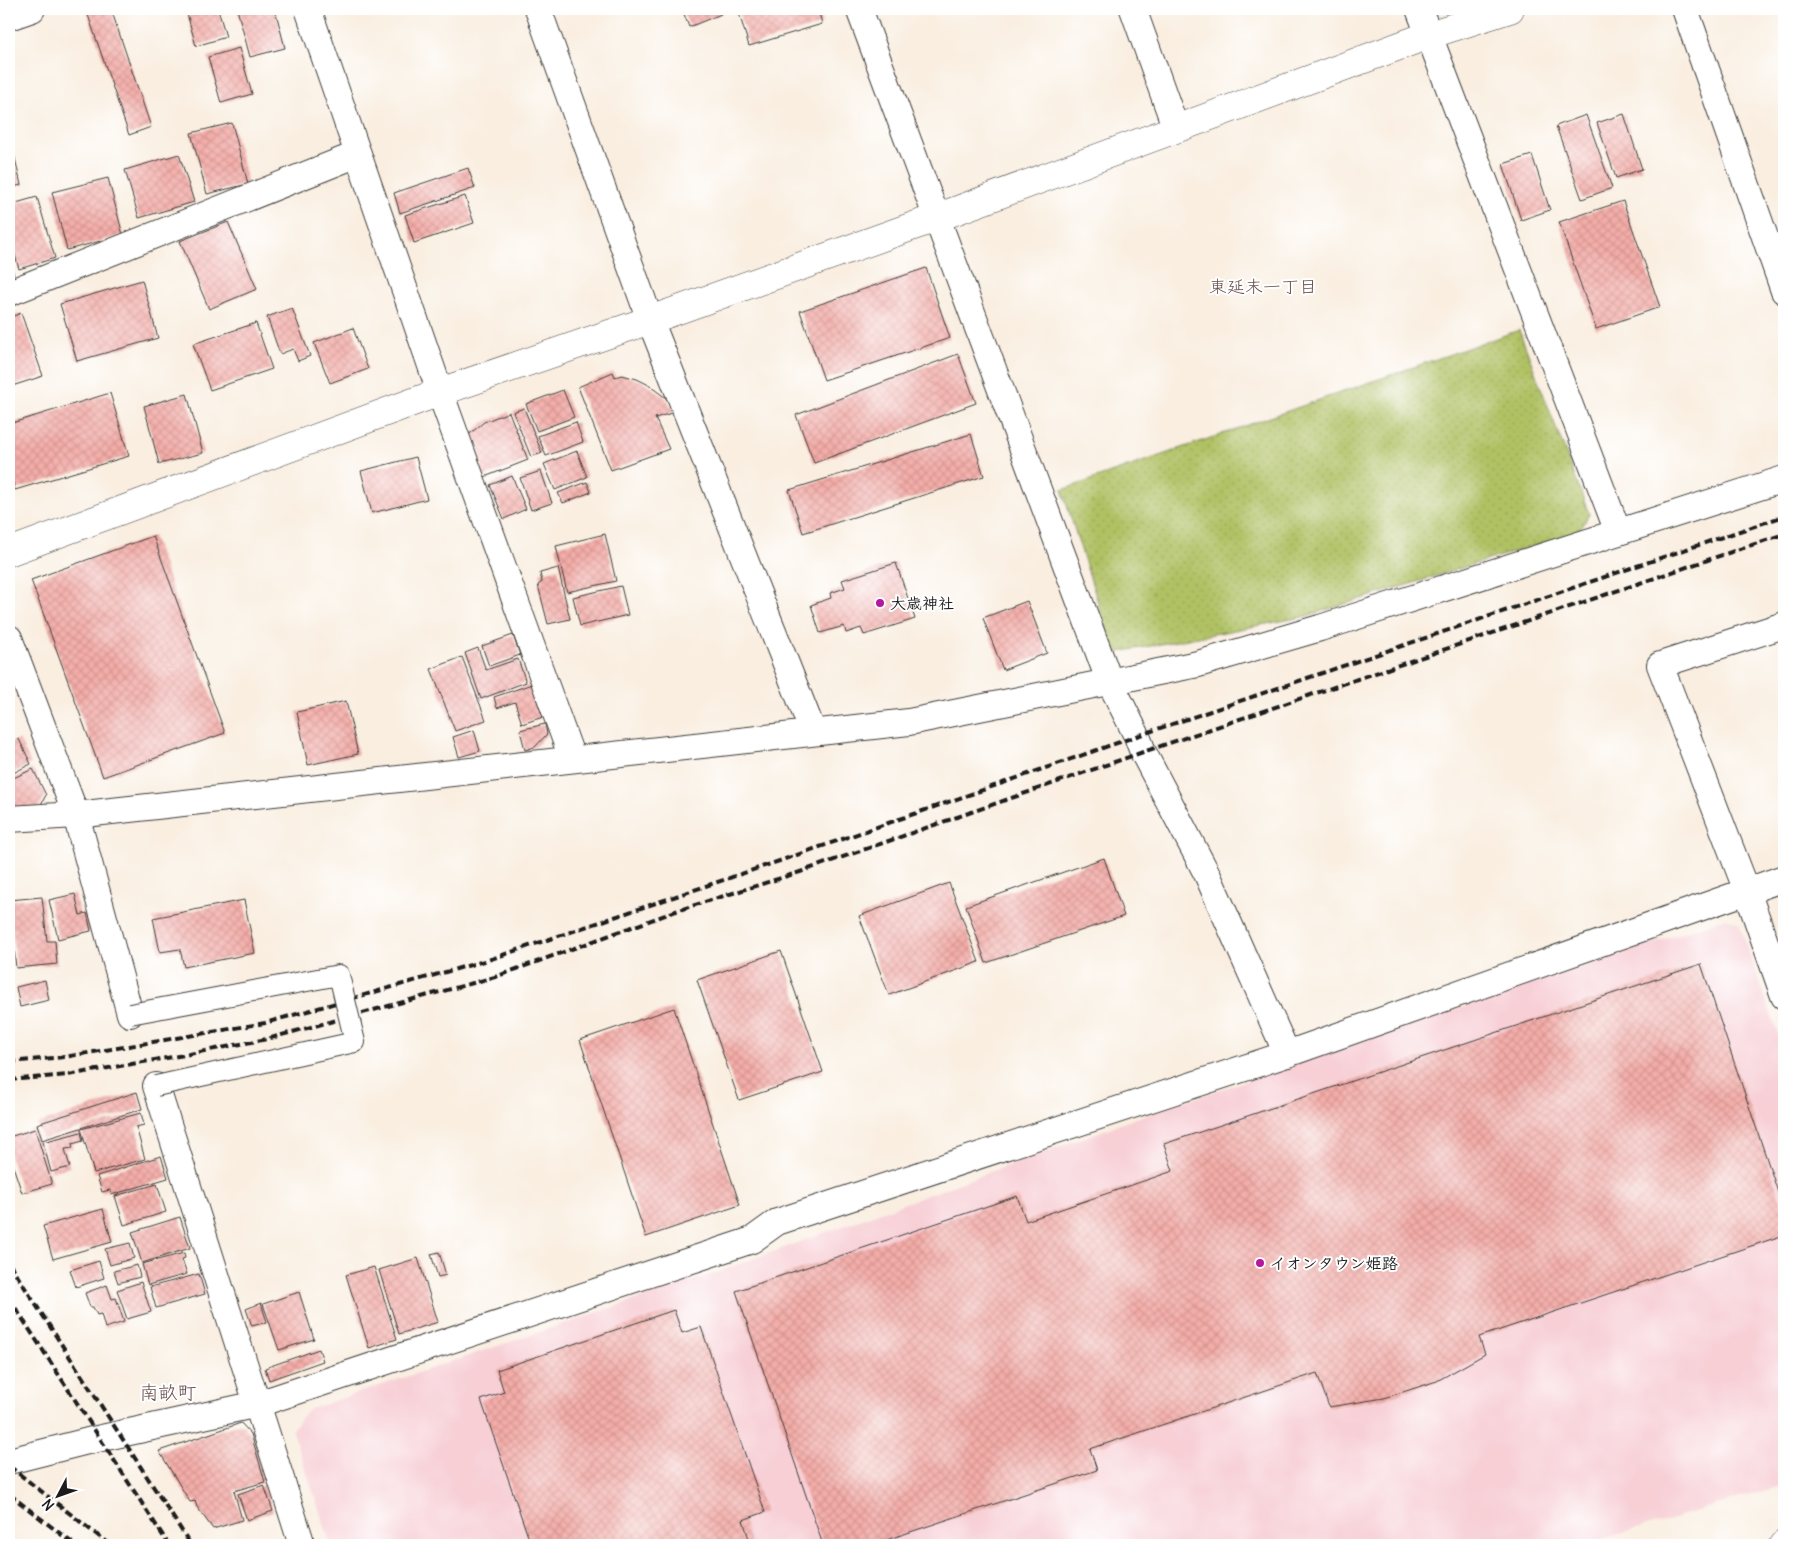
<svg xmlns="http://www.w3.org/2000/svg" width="1793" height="1554" font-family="Delius,'Klee One',sans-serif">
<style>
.built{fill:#f7cfd5}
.grass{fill:url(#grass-dots);stroke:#666e40}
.building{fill:url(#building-cross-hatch)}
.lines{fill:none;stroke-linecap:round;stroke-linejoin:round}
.minor-casing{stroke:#3d3c39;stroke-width:28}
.tertiary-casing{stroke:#3d3c39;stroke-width:29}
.primary-casing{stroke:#3d3c39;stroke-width:29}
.minor{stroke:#fff;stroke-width:26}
.tertiary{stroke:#fff;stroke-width:28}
.primary{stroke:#fff;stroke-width:28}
.rail{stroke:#1c1c1c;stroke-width:4;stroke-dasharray:8 4;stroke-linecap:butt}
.pedestrian-bridge-casing{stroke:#3d3c39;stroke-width:22;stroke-linecap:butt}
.pedestrian-bridge{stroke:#fff;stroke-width:20}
.poi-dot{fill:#b5179e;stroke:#fff;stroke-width:2}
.labels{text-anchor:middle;stroke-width:4;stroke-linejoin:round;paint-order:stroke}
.poi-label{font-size:16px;font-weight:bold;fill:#1c1c1c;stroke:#fff;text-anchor:start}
.neighbourhood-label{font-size:18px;fill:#684f4d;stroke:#fff}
.quarter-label{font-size:19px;fill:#684f4d;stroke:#fff}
</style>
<defs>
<pattern id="grass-dots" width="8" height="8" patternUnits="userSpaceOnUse" patternTransform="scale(1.25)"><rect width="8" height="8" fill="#b0c164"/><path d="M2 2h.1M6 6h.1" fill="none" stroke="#97a556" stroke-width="1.8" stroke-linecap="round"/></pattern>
<pattern id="building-cross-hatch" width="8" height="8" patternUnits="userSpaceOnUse" patternTransform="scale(1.25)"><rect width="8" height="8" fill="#f4ada9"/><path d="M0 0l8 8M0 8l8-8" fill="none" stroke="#d19491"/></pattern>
</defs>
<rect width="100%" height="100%" fill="#fff"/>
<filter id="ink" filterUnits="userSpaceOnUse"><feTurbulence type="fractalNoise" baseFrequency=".02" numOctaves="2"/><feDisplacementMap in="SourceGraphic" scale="10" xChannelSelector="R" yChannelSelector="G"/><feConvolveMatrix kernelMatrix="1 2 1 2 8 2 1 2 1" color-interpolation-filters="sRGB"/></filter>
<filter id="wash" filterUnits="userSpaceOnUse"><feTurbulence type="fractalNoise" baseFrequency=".0096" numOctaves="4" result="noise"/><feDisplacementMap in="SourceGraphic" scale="20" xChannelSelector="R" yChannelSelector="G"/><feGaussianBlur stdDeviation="1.12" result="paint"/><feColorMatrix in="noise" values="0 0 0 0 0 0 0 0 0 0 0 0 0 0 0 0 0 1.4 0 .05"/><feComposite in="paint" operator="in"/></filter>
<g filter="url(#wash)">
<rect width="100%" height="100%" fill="#f9eee0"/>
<path class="built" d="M1726 918 1739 923 1784 1051V1485L1583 1545H331L292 1429 307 1410 721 1271 1153 1112Z"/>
<path class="grass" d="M1519 330 1589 514 1579 532 1303 617 1114 653 1062 490Z"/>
<g id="blocks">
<g class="building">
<path d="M96 9H111L151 127 129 135 87 12Z"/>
<path d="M189 9H218L226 37 196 46 186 10Z"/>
<path d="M237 9H275L285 48 250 57Z"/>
<path d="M682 9H719L721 14 689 27Z"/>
<path d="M742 9H818L822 24 749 46 738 10Z"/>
<path d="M239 48 252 94 221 103 208 57Z"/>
<path d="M1624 114 1642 169 1616 178 1597 123Z"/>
<path d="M1586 115 1612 188 1582 199 1556 126Z"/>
<path d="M232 123 248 184 207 194 191 133Z"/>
<path d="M14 154 21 185 9 188V155Z"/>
<path d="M179 154 194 202 139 218 125 170Z"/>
<path d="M1532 155 1550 210 1521 220 1503 164Z"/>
<path d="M468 168 475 188 400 213 394 193Z"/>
<path d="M108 178 123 235 67 250 52 192Z"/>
<path d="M465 196 474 223 414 243 405 215Z"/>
<path d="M37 197 55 258 19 269 9 234V205Z"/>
<path d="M1623 201 1660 307 1596 329 1559 222Z"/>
<path d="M228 222 257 289 209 309 180 241Z"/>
<path d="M9 256 16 284 9 286Z"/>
<path d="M926 268 950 338 824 380 800 311Z"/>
<path d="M142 280 158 338 77 361 60 304Z"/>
<path d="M292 308 310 356 298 361 293 349 280 354 267 317Z"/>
<path d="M21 313 43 376 9 387V318Z"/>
<path d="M256 323 272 369 210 390 193 344Z"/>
<path d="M353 328 368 369 330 383 314 343Z"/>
<path d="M958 354 976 403 814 463 796 415Z"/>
<path d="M613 372 615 377 622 375 637 379 647 384 666 398 675 412 655 418 669 449 611 470 578 387Z"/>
<path d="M563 390 574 417 537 431 526 404Z"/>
<path d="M110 393 129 456 15 490 9 469V424Z"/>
<path d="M187 394 203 453 159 464 144 406Z"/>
<path d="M524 408 542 453 531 457 513 412Z"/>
<path d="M509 412 528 460 482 478 466 437 484 422Z"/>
<path d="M576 422 583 442 546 456 538 436Z"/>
<path d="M971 434 984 476 803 533 789 490Z"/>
<path d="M577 451 587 477 555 490 544 464Z"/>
<path d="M416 457 427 499 372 513 361 471Z"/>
<path d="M541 471 552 503 531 510 520 478Z"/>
<path d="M512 476 526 509 504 519 490 485Z"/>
<path d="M587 482 591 492 563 503 558 493Z"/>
<path d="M605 534 616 581 567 592 556 546Z"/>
<path d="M153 536 225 733 103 777 31 580Z"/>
<path d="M896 563 915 619 864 635 861 628 846 633 844 626 820 633 811 605 831 598 830 593 845 588 842 580Z"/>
<path d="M558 568 570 619 548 624 538 585 542 582 540 573Z"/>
<path d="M621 586 628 615 580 626 573 597Z"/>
<path d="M1027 601 1047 653 1003 670 983 618Z"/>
<path d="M513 635 520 655 489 666 482 646Z"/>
<path d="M478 648 486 670 518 659 526 682 481 699 465 653Z"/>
<path d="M462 657 486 720 455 731 431 669Z"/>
<path d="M532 684 543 717 522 724 515 702 497 708 494 697Z"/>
<path d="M346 701 358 754 308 765 297 712Z"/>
<path d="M545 724 547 734 535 747 525 750 520 730Z"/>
<path d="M474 730 480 751 459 757 453 737Z"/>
<path d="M19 739 31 764 9 775V744Z"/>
<path d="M33 769 46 795 38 810 9 812V780Z"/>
<path d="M1104 858 1124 916 986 963 966 906Z"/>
<path d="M949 883 979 962 889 995 859 916Z"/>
<path d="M75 894 80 915 87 913 91 931 58 939 49 900Z"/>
<path d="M42 897 47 941H55L57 964 16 968 9 900Z"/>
<path d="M244 900 255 953 184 967 180 949 160 952 153 918Z"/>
<path d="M781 951 823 1072 739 1100 697 980Z"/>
<path d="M1701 964 1784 1210V1235L1479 1337 1485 1354 1437 1381 1384 1398 1329 1407 1317 1373 1090 1449 1097 1470 871 1545H823L736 1291 1017 1196 1026 1221 1173 1171 1164 1144Z"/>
<path d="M45 980 49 1000 20 1007 16 987Z"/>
<path d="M674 1008 740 1205 646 1237 580 1040Z"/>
<path d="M137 1092 142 1109 42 1140 37 1124Z"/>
<path d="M141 1113 144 1125 136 1127 145 1159 94 1173 81 1129Z"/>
<path d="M35 1129 52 1184 22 1193 9 1154V1137Z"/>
<path d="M81 1132 83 1141 72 1144 73 1148 65 1149 70 1167 51 1172 43 1142Z"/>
<path d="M161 1156 168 1178 111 1195 110 1190 102 1192 97 1176Z"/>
<path d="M157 1184 166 1212 124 1225 115 1196Z"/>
<path d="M103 1209 112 1242 53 1259 43 1226Z"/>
<path d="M180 1217 190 1248 142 1263 132 1232Z"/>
<path d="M130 1243 134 1258 110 1265 105 1249Z"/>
<path d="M439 1252 446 1275 438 1277 431 1254Z"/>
<path d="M184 1253 185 1258 182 1259 187 1274 148 1285 142 1264Z"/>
<path d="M418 1258 438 1322 399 1334 379 1270Z"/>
<path d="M99 1261 104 1278 76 1287 70 1270Z"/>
<path d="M137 1265 140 1277 118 1283 114 1271Z"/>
<path d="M374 1267 397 1339 369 1348 346 1275Z"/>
<path d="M199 1274 205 1294 156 1308 150 1287Z"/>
<path d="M141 1282 151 1312 127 1319 117 1290Z"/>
<path d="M107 1285 112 1299 116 1298 124 1322 105 1328 101 1314 97 1315 93 1307H90L85 1293Z"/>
<path d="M299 1292 314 1339 279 1350 263 1304Z"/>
<path d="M261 1303 267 1322 252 1326 246 1309Z"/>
<path d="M674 1310 682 1333 701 1327 765 1512 743 1520 751 1545H531L481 1400 504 1392 497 1370Z"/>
<path d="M319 1349 323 1361 269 1380 265 1368Z"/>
<path d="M241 1423 251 1434 265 1482 234 1491 242 1520 213 1529 197 1507 195 1501 190 1502 159 1451Z"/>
<path d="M264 1485 273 1511 247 1520 238 1494Z"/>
</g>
</g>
</g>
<g filter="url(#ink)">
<use href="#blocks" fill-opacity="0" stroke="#3d3c39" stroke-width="1"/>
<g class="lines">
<defs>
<g id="minor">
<path d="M308 9 440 392 572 758"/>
<path d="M538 9 650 320 813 732"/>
<path d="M859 9 1109 680 1137 736 1143 752 1207 874 1287 1054"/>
<path d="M1133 9 1176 129"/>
<path d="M1419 9 1618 532"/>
<path d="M1685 9 1784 291"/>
<path d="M9 17 32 9"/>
<path d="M9 293 358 154"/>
<path d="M1784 625 1660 665 1747 891 1784 996"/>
<path d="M9 638 76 815 130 1014"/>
<path d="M9 819 76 815 909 722 1198 664 1320 628 1784 479"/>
<path d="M156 1086 302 1545"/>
<path d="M9 1461 88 1441 258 1404 752 1240 777 1222 1287 1054 1784 878"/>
</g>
<path id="tertiary" d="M9 552 440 392 650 320 936 218 1429 35 1510 9"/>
<path id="primary" d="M1783 1545H1784"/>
</defs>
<use href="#minor" class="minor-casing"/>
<use href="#tertiary" class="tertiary-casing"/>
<use href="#primary" class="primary-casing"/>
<use href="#minor" class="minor"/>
<use href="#tertiary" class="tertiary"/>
<use href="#primary" class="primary"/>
<g class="rail">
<path d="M9 1062 64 1057 265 1023 488 960 794 856 1137 736 1784 516"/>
<path d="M9 1080 68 1075 184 1055 267 1039 495 977 676 911 800 872 1143 752 1784 534"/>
<path d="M9 1263 191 1545"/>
<path d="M9 1298 169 1545"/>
<path d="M9 1466 110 1545"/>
<path d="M9 1494 75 1545"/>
<path d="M9 1541 14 1545"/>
</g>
<defs>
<path id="pedestrian-bridge" d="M130 1014 339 975 355 1042 156 1086"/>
</defs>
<use href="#pedestrian-bridge" class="pedestrian-bridge-casing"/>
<use href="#pedestrian-bridge" class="pedestrian-bridge"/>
</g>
</g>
<g class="poi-dot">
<circle cx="880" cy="603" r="5"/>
<circle cx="1260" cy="1263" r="5"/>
</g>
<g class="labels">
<g class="poi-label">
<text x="890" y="609">大歳神社</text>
<text x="1270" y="1269">イオンタウン姫路</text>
</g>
<g class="neighbourhood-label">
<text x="1263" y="293">東延末一丁目</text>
</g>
<g class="quarter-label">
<text x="168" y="1399">南畝町</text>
</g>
</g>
<rect width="1793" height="1554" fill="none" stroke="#fff" stroke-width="30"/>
<g transform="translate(58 1496) rotate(229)" stroke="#ffffff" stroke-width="4" paint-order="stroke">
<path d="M0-4L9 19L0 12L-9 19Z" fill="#1c1c1c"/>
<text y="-8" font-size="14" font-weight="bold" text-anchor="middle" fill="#1c1c1c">N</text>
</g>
</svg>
